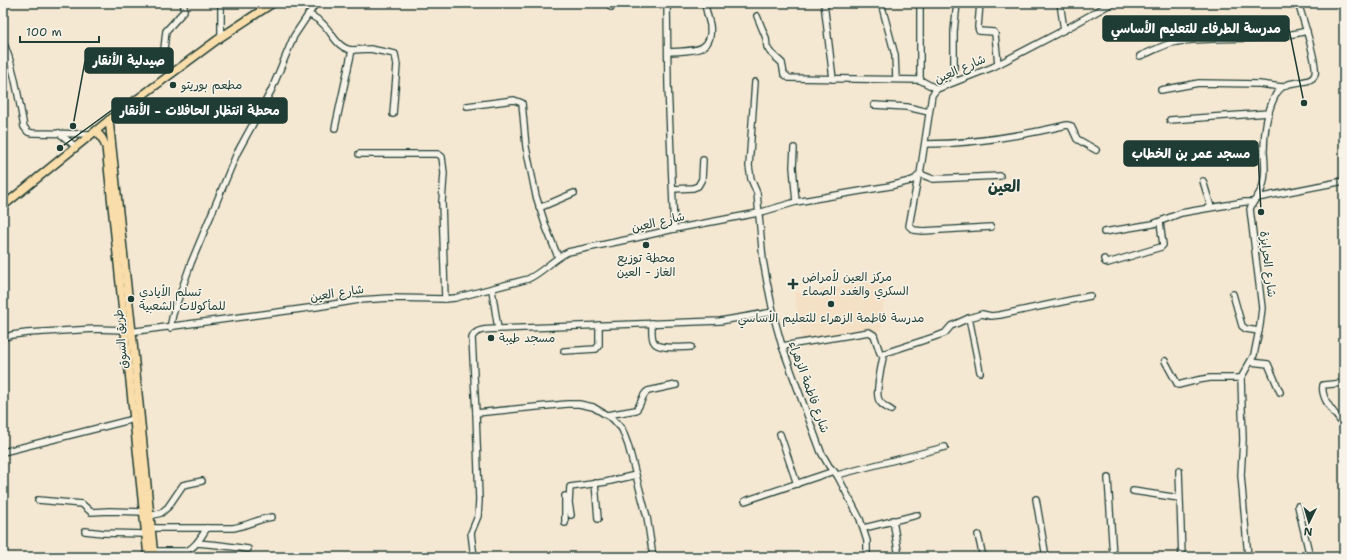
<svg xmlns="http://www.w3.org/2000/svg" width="1347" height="560" font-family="'Shantell Sans','Playpen Sans Arabic',sans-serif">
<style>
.built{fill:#f4e0c4}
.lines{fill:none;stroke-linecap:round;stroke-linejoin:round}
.minor-casing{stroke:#1f3d34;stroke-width:8}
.major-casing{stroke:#1f3d34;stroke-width:10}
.minor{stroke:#f7f3e8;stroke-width:5.5}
.major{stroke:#f9deab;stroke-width:7}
.poi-dot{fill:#1f3d34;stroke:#f7f3e8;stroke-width:1.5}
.labels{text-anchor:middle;stroke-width:3;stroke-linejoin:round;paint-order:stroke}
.street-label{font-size:12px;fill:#1f3d34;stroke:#f7f3e8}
.poi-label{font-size:12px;fill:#1f3d34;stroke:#f7f3e8;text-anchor:start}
.district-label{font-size:16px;font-weight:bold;fill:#1f3d34;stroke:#f7f3e8}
.leader{fill:none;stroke:#1f3d34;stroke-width:1.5}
.callout-dot{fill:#1f3d34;stroke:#f7f3e8;stroke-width:1.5}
.callout{fill:#1f3d34;stroke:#1f3d34;stroke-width:1.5}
.callout-label{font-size:13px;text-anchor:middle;font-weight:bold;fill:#fff}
</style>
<rect width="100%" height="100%" fill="#f5e8d3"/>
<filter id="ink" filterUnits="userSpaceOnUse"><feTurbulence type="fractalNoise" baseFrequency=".025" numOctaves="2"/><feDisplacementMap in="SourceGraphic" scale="8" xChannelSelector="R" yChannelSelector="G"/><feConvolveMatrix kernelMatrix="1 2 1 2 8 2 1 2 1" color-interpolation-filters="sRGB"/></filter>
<g filter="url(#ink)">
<path class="built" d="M886 280 881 330 802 341 794 293Z"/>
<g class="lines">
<defs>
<g id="minor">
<path d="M667 3 668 85 674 229"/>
<path d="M824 3 833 79"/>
<path d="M881 3 895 55 896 79"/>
<path d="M980 3 978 27 979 31 994 32 995 34 998 64"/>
<path d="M1060 3 1064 30"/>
<path d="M611 7 612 3"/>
<path d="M308 14C314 17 320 20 324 25 333 34 337 48 352 50L335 128"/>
<path d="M757 16 766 38 767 47 770 52 782 63 784 74 789 78 920 80 937 89"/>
<path d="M221 37V3"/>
<path d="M3 42C14 65 19 101 24 127L28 132 32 133 92 134"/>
<path d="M164 49 166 31 184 11V3"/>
<path d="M352 50 370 49 395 54 397 65 393 114"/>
<path d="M668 52C689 50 714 55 710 25 708 17 706 11 705 3"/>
<path d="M1140 56C1151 52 1161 46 1172 43 1184 40 1198 40 1212 39 1244 38 1275 39 1307 31"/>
<path d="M920 80V3"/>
<path d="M755 82 749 166 751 179 757 193 763 260 767 282 775 321 782 346 821 452 829 466 837 475 860 519 867 541V557"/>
<path d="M954 82V31L957 3"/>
<path d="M1161 90 1199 83 1259 84 1282 87"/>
<path d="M874 105 907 107 929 112"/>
<path d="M467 106 514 100 522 103 526 147 536 196 546 227 558 257"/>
<path d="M1170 120 1269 113"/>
<path d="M59 133 76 147"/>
<path d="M925 144C973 144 1020 136 1067 125L1071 126 1077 139 1096 150"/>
<path d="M794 148 793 167 796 202"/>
<path d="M359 154H438L442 157 444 173 442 202 445 299"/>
<path d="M920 174 933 179 1000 176"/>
<path d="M918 177 909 226 914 230 923 231 991 227"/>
<path d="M1203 181 1211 207"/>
<path d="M673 189 693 188 698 186 702 179 703 160"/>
<path d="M1257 198 1344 181"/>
<path d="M539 208 574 193"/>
<path d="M1104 232 1153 224 1181 213 1244 202H1252"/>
<path d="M1104 259 1105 262 1108 263 1161 247 1163 245 1160 222"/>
<path d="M492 290 498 329"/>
<path d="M1233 294 1242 326 1246 329 1259 331"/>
<path d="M969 318 980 372"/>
<path d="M652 323C652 329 651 338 654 342 658 350 683 347 691 347"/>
<path d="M170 328 173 314 191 263 237 153 271 91 294 36 316 3"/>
<path d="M129 332 316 307 359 300 390 298 445 299 455 298 528 279C543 272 553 259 568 252L635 238 674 229 758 213 796 202 890 186 910 181 915 179 920 174 932 95 937 89 993 67 1064 30 1112 3"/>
<path d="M3 338 12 335 27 333 95 329 125 330"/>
<path d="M782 346 869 332 874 335 880 353 882 354 940 335 945 333 951 326 969 318 982 314 991 316 1000 315 1090 296"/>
<path d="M564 351 596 349 599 345V325"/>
<path d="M884 353C882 363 876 388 878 397 879 404 886 407 891 410"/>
<path d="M1165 361 1178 385 1198 380 1210 378H1241"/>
<path d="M1251 362 1268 364 1280 392"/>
<path d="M1344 383 1323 385C1320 400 1337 415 1344 426"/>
<path d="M476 413 567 404H579L593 407 613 419 622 429 628 445 647 517 653 557"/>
<path d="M607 415 636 410C642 404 641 395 648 391L676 385"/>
<path d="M780 434 797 484"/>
<path d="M3 452 134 419"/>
<path d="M1179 471 1182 557"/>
<path d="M837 475 945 447"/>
<path d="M1108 478 1113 557"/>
<path d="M595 483 598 519"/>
<path d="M1133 491 1179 498"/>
<path d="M1036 499 1046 557"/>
<path d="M38 500 82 504 91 512 109 511 144 512"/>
<path d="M745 501 834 471"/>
<path d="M1298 506 1310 557"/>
<path d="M571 515 569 503 570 487 606 482 636 475"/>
<path d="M150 516 161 513 168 507 183 485 202 481"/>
<path d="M893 520 899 557"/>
<path d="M565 523V496"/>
<path d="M151 528H233C246 526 258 519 272 517"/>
<path d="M864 528 917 515"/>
<path d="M85 531 103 533 146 534"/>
<path d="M978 535 983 557"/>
<path d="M197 543 219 545 248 549"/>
<path d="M153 551H186C196 547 201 537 207 528"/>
<path d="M474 557 471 533 478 516 479 500 476 413 472 338C475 328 489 330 498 329L720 321 773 312"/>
<path d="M1248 557 1241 475 1243 440 1241 378 1254 355 1260 325 1262 308 1250 209C1253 201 1259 196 1262 188 1266 177 1265 164 1264 152 1264 134 1266 115 1274 98 1276 93 1280 88 1286 85 1294 81 1313 84 1315 74 1318 64 1302 16 1298 3"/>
</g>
<g id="major">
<path d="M109 120 132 332 154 557"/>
<path d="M96 131 102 138 106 147 148 557"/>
<path d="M3 206 109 120 221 37 273 3"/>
</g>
</defs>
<use href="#minor" class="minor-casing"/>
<use href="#major" class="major-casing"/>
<use href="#minor" class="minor"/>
<use href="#major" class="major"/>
</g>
</g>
<g class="poi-dot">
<circle cx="173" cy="85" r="4"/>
<circle cx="646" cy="245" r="4"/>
<path d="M791 278h4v4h4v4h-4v4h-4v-4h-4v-4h4z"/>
<circle cx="131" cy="299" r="4"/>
<circle cx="831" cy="304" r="4"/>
<circle cx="491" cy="338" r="4"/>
</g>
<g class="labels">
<g class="street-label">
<text transform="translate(960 69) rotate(-24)" y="4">شارع العين</text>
<text transform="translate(658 222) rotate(-13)" y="4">شارع العين</text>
<text transform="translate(1268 264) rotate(83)" y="4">شارع الحرايزة</text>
<text transform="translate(337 293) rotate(-9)" y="4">شارع العين</text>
<text transform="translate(121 339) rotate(-95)" y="4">طريق السوق</text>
<text transform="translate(809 387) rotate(70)" y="4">شارع فاطمة الزهراء</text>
</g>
<g class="poi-label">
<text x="181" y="89">مطعم بوريتو</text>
<text x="646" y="262" text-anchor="middle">محطة توزيع<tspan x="646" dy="14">الغاز - العين</tspan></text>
<text x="802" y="281">مركز العين لأمراض<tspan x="802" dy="14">السكري والغدد الصماء</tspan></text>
<text x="139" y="296">تسلم الأيادي<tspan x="139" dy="14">للمأكولات الشعبية</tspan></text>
<text x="831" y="322" text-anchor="middle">مدرسة فاطمة الزهراء للتعليم الأساسي</text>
<text x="499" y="342">مسجد طيبة</text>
</g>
<g class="district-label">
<text x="1004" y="192">العين</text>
</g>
</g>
<path class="leader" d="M1304 103L1289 29M73 126L85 61M60 148L112 110M1261 212L1258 153"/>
<g class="callout-dot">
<circle cx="1304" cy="103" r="4"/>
<circle cx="73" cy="126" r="4"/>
<circle cx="60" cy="148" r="4"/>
<circle cx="1261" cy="212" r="4"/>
</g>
<g class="callout">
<rect x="1103" y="16" width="186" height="25" rx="4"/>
<rect x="85" y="48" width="88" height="25" rx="4"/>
<rect x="112" y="98" width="175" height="25" rx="4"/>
<rect x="1124" y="141" width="134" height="25" rx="4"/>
</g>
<g class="callout-label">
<text x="1196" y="33">مدرسة الطرفاء للتعليم الأساسي</text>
<text x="129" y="65">صيدلية الأنقار</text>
<text x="200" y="115">محطة انتظار الحافلات - الأنقار</text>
<text x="1191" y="158">مسجد عمر بن الخطاب</text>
</g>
<rect width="1347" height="560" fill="none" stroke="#f7f3e8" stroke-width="16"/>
<rect x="8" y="8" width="1331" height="544" fill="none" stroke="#1f3d34" stroke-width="1.5" filter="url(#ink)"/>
<g transform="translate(1309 522) rotate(185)" stroke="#f7f3e8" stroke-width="3" paint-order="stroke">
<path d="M0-3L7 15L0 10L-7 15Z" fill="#1f3d34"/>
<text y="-6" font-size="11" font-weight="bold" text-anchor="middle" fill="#1f3d34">N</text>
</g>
<path d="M20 36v6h79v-6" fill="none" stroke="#1f3d34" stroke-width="2"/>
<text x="26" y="36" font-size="12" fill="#1f3d34" stroke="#f7f3e8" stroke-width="3" paint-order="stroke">100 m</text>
</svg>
